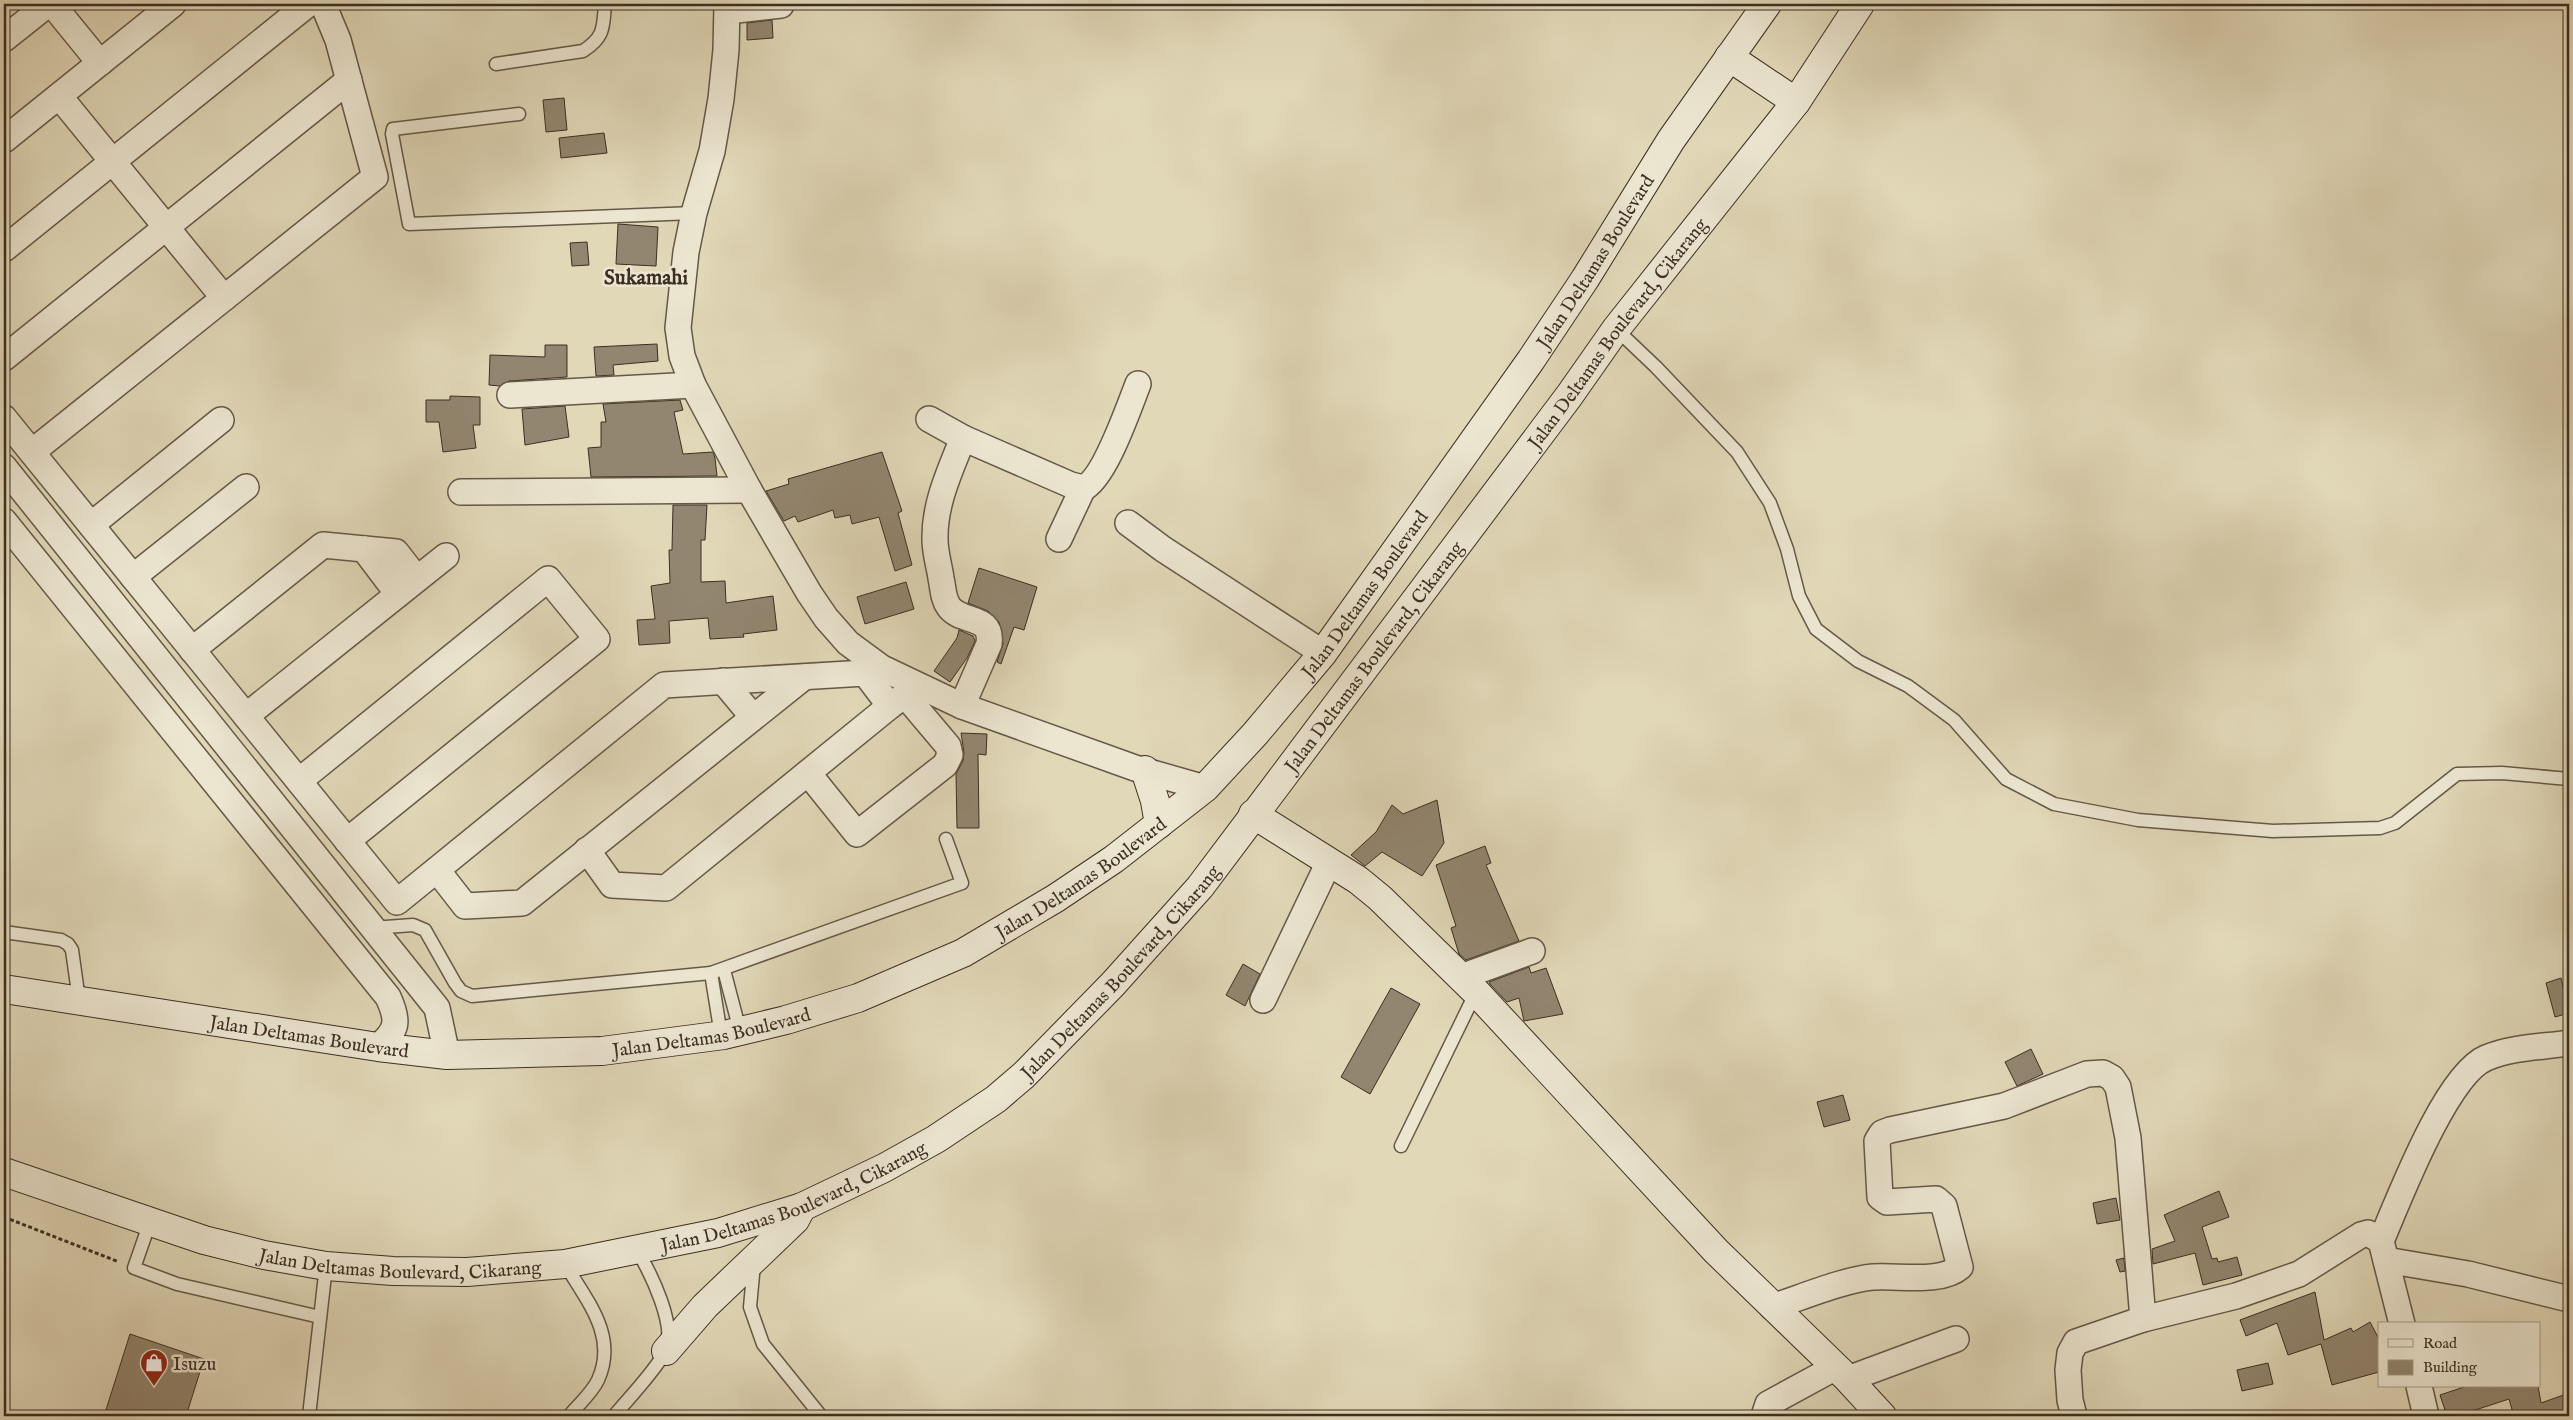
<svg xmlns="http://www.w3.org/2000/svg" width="2573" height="1420" font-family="'IM FELL English',serif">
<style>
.building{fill:#928670;stroke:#3c2e23}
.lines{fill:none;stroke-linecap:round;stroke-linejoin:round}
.lane-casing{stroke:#655848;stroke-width:15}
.street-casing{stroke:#655848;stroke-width:28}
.secondary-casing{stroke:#3c2e23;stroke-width:30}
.path{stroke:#3c2e23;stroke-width:3;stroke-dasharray:4 2.5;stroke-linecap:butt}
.lane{stroke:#ece6d1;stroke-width:12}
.street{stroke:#ece6d1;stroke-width:25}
.secondary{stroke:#ece6d1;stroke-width:28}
.labels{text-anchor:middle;stroke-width:5;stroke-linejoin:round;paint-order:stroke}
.street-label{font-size:19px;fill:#3c2e23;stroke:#ece6d1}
.poi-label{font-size:19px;fill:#3c2e23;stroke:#ece6d1;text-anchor:start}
.quarter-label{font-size:21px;font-weight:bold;fill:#3c2e23;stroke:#ece6d1}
</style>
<rect width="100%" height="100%" fill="#e1d8b8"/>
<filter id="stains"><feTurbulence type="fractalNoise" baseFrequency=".004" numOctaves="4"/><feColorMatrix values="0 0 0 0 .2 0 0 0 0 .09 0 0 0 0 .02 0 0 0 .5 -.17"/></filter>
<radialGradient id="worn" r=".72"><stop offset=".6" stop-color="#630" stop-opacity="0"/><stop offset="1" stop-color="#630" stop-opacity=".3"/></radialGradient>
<g class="building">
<path d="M772 20 773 38 747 40V23Z"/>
<path d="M564 98 567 130 546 132 543 100Z"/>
<path d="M604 133 607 153 561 158 559 138Z"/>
<path d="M618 224 658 227 656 266 616 264Z"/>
<path d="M587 242 589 265 572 266 570 243Z"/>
<path d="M657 344 658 361 613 365 614 375 596 376 594 347Z"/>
<path d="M545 345H567V377L509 381 500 386 489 385 490 355 545 357Z"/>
<path d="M450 396 480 397V425H473L476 448 443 452 439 422H426V400H450Z"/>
<path d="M680 400 683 410 674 412 683 454 713 452 715 458 717 476 591 477 588 448 601 447V422H606L603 404Z"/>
<path d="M565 406 569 437 525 445 522 409Z"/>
<path d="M882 452 902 511 898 513 912 565 895 571 879 517 852 524 850 515 835 518 833 510 798 522 795 516 784 521 766 491 789 484 788 479Z"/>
<path d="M673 505H707L705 540H701V582L725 581 726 603 773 596 777 630 743 634 744 637 710 639 708 618 669 621 670 643 639 645 637 620 655 619 651 586 670 583 669 550H672Z"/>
<path d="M979 568 1037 587 1024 630 1014 627 1001 664 997 662 1003 644 999 622 988 611 968 603Z"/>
<path d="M906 582 914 609 865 624 857 597Z"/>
<path d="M959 630 973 636 975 641 967 658 950 682 934 671 957 638Z"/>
<path d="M961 733 987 734 986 755 978 754 979 828H957L956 774 963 761 964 753Z"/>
<path d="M1437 800 1444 843 1422 876 1382 852 1365 866 1351 855 1376 832 1392 805 1403 814Z"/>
<path d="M1485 846 1491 863 1486 865 1519 941 1466 960 1459 954 1451 928 1456 926 1436 865Z"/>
<path d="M1243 964 1260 974 1245 1006 1226 995Z"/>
<path d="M1529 967 1531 973 1546 968 1563 1014 1524 1021 1519 998 1507 1002 1490 984 1489 982Z"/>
<path d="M2561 978 2569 1013 2555 1017 2546 983Z"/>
<path d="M1391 988 1420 1004 1370 1094 1341 1077Z"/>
<path d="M2031 1049 2043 1074 2017 1086 2005 1062Z"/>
<path d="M1843 1095 1850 1120 1824 1127 1817 1102Z"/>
<path d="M2219 1191 2229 1217 2202 1227 2212 1259 2217 1258 2218 1262 2237 1257 2242 1275 2203 1285 2195 1253 2153 1264 2152 1249 2175 1241 2164 1215Z"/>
<path d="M2116 1198 2120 1220 2097 1224 2093 1203Z"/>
<path d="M2124 1258 2125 1271 2120 1272 2116 1260Z"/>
<path d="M2315 1292 2324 1340 2351 1328 2353 1332 2370 1322 2379 1339V1372L2332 1385 2321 1344 2288 1355 2277 1323 2246 1336 2240 1320Z"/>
<path d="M130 1334 204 1359 186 1416H104Z"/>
<path d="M2268 1363 2273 1384 2242 1391 2237 1370Z"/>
<path d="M2467 1386H2538L2541 1403 2569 1393V1416H2512L2513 1413 2509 1399 2457 1416H2447L2440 1395Z"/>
</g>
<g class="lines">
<defs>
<g id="lane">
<path d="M496 64 583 51C605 37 603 27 605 4"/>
<path d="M519 114 393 129 392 134 409 224 694 213"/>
<path d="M1616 329 1656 367 1737 452 1770 503 1787 549 1799 596 1816 629 1858 661 1908 686 1954 720 2006 779 2054 804 2138 820 2273 831 2380 828 2395 823 2457 774 2502 773 2569 779"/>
<path d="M372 928 413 925 425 930 455 983 461 991 472 996 711 973 962 883 946 839"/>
<path d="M4 932 61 940 68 944 72 950 79 1000"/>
<path d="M724 970 740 1031"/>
<path d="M711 973 721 1035"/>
<path d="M1401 1146 1476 992"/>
<path d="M150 1222 134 1268 177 1284 320 1317"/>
<path d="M565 1264C587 1301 618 1336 598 1380 592 1393 578 1405 569 1416"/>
<path d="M754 1264 750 1307 763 1344 821 1416"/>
<path d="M309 1416 326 1266"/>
<path d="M614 1416C628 1399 655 1371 665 1352 678 1327 650 1272 637 1250"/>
</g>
<g id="street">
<path d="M52 4 100 63"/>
<path d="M727 4 726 50 721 99 712 151 694 213 686 252 678 328 682 356 693 385 749 490 809 593 826 618 848 643 882 668 962 706 1135 768 1205 788"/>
<path d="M728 11 781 5"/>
<path d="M4 39 48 4"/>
<path d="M59 96 224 298"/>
<path d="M4 140 173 4"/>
<path d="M4 249 308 4"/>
<path d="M4 358 349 80"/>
<path d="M510 395 693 385"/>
<path d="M4 418 397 902 664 685 865 673 890 706 905 695 948 746 950 755 945 765 857 834 808 773"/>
<path d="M929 419 963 438"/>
<path d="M32 452 375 177 338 40 323 4"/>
<path d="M4 467 437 1008 447 1055"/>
<path d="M461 492 749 490"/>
<path d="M4 521 388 997C399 1021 398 1030 378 1047"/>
<path d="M1128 523 1163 549 1323 653"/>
<path d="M91 525 221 420"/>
<path d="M1059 539 1083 488"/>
<path d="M364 549 398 594"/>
<path d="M133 577 246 487"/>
<path d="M192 650 323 545 396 552 417 579"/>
<path d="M723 681 753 717"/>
<path d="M962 706 989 644C993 614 962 624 949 607 943 599 943 587 941 578 939 565 935 552 935 540 934 504 950 471 963 438L1071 485 1083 488C1104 480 1129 407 1138 384"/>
<path d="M246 716 446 556"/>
<path d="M299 781 548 579 597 639 347 841"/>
<path d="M587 850 612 885 666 888 890 706"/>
<path d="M437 870 465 906 522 903 804 677"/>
<path d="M1461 977 1532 951"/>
<path d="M1263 1000 1329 862"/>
<path d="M2381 1241C2399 1199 2446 1075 2486 1058 2511 1047 2543 1047 2569 1043"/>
<path d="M2386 1260 2468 1274 2569 1299"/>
<path d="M1772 1307C1800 1298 1846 1279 1873 1277 1898 1275 1940 1284 1960 1267L1944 1206 1936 1199 1887 1202 1880 1197 1877 1141 1882 1133 1890 1130 2004 1106 2087 1074 2103 1073 2112 1078 2118 1087 2128 1138 2143 1319"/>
<path d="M1848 1379 1956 1339"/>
<path d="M2419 1386 2426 1416"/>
<path d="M1764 1416 1768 1404 1836 1367"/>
<path d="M2074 1416 2070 1400 2068 1370 2070 1353 2076 1342 2143 1319 2236 1296 2299 1274 2361 1235 2368 1233 2381 1241 2402 1324"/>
</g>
<g id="secondary">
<path d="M1729 57 1796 102"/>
<path d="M1145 770 1155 801 1159 824"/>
<path d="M1253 814 1358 880 1380 898 1476 992 1716 1251 1848 1379 1882 1416"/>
<path id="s1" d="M4 989 378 1047 447 1055 602 1051 724 1035 786 1020 858 998 963 953 1056 898 1114 859 1205 788 1255 734 1323 653 1531 360 1585 279 1671 140 1767 4"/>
<path id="s2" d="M4 1172 204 1240 264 1255 326 1266 393 1271 467 1272 565 1264 718 1233 802 1207 884 1168 936 1139 996 1099 1024 1075 1113 984 1200 887 1569 396 1616 329 1796 102 1860 4"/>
<path d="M666 1351 705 1306 795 1220 802 1207"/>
</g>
</defs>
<use href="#lane" class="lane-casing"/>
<use href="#street" class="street-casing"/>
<use href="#secondary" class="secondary-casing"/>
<path class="path" d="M4 1217 119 1262"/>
<use href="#lane" class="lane"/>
<use href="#street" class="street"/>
<use href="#secondary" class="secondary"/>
</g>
<defs>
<symbol id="shop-pin" viewBox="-11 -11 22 30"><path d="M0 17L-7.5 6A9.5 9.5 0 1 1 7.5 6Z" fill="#8f2418" stroke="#ece6d1"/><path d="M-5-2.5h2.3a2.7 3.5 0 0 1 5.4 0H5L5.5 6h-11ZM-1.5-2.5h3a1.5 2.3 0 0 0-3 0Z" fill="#fff"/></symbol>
</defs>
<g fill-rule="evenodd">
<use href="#shop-pin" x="138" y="1347" width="32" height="43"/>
</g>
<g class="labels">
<g class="street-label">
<text dy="7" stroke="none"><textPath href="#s1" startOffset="1929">Jalan Deltamas Boulevard</textPath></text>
<text dy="7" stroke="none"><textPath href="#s2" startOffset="2030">Jalan Deltamas Boulevard, Cikarang</textPath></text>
<text dy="7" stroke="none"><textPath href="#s1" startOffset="1524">Jalan Deltamas Boulevard</textPath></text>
<text dy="7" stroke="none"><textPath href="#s2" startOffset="1625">Jalan Deltamas Boulevard, Cikarang</textPath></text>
<text dy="7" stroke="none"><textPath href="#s1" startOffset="1119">Jalan Deltamas Boulevard</textPath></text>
<text dy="7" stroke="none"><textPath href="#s2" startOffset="1220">Jalan Deltamas Boulevard, Cikarang</textPath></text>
<text dy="7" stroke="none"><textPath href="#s1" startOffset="714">Jalan Deltamas Boulevard</textPath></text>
<text dy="7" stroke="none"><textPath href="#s1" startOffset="309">Jalan Deltamas Boulevard</textPath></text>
<text dy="7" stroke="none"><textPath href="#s2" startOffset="815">Jalan Deltamas Boulevard, Cikarang</textPath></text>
<text dy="7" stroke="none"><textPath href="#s2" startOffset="410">Jalan Deltamas Boulevard, Cikarang</textPath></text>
</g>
<g class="poi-label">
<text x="173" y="1370">Isuzu</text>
</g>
<g class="quarter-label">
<text x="646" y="284">Sukamahi</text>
</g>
</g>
<rect width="2573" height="1420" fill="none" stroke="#e1d8b8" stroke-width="20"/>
<rect x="5" y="5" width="2563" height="1410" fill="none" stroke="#3c2e23" stroke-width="2.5"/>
<rect x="10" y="10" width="2553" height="1400" fill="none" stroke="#3c2e23"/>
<rect x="2378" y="1322" width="162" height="65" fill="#ece6d1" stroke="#a69c8b"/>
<rect x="2388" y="1339" width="25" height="8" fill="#ece6d1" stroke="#a69c8b"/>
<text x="2423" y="1348" font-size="15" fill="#3c2e23">Road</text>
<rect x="2388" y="1360" width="25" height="15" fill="#928670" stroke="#a69c8b"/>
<text x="2423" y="1372" font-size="15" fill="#3c2e23">Building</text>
<rect width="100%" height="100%" filter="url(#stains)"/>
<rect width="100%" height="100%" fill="url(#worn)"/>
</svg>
